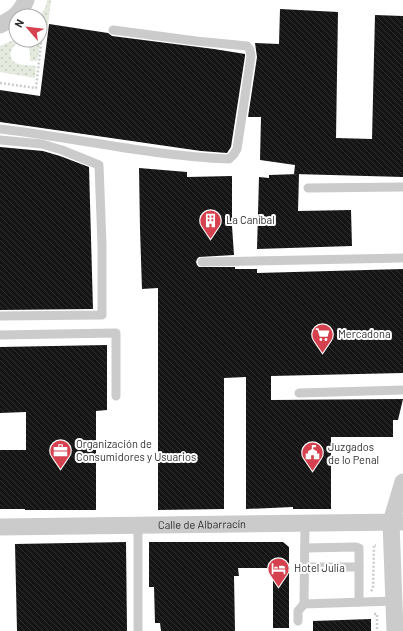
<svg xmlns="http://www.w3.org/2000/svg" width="403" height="631" font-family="Barlow,sans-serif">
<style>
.green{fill:url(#green-dots)}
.building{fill:url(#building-back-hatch)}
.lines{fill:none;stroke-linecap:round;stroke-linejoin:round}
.path{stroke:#cbcbcb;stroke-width:2.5;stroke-dasharray:2 2;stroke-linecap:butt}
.service{stroke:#cbcbcb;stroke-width:9}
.minor{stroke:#cbcbcb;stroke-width:17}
.labels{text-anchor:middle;stroke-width:4;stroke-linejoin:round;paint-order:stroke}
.poi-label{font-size:11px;fill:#2e2e2e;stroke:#fff;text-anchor:start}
.street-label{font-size:11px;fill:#2e2e2e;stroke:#fff}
</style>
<defs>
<pattern id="green-dots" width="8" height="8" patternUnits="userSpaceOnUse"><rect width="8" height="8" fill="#e4eadd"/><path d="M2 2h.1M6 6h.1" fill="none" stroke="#c4c9be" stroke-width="1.8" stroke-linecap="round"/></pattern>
<pattern id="building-back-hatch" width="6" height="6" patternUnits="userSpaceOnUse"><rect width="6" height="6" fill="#151515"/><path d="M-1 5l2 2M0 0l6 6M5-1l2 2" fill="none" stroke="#2f2f2f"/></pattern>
</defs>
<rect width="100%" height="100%" fill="#fff"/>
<path class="green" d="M47 0H51L48 25 43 27 37 61H30C33 25 0 49 14 62 20 66 29 65 36 66L35 78 0 72V46L16 39V40H40V16L46 6Z"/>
<g class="building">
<path d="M280 9 338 12 336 138 372 139 375 15 403 16V177L294 174 295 165 260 160 261 117H248L257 57 255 43 279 44Z"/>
<path d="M49 24 108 33 112 36 214 49 245 54V56L231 147 227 153 201 151 0 122V90L40 96Z"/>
<path d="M0 147 43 151 60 156 89 167 93 309 0 310Z"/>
<path d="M139 168 187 172V177L232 176V226L234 255 199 257 197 259 196 262 197 265 199 267H235V269H257V273L403 269V373L271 376V400L403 399 398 420H393V437H331V509H293V507L246 509V377L224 378V509L158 510V288L142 289 140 229Z"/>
<path d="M299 174 298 211 351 210 352 246 257 249 259 177 269 178V175Z"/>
<path d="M107 345V410L96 411V510H25V509H0V450H26V412L0 413V347Z"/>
<path d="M126 542 127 631H17L15 544Z"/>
<path d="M149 542H283L289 547V628H273V568H238L239 576H234L235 631H161L160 623H155L154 587H149Z"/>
<path d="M371 619V631H313V621Z"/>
</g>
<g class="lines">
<g class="path">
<path d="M0 83 36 88 42 34"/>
<path d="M371 591 373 589 374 545H376"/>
<path d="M374 614H377V631"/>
</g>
<g class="service">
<path d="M0 129C76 138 152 156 229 159L234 154 237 149 251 56 250 50 247 46 196 41 113 30"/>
<path d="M0 140 42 144 62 150 99 165 102 245V315L0 316"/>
<path d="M308 188 403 187"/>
<path d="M202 262 403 258"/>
<path d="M0 335 116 333V396"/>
<path d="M299 393 403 390"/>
<path d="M305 524 304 604 394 601"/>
<path d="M138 525V631"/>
<path d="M305 548 356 547 359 548V602"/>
<path d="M305 567H359"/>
<path d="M298 621V611L304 604"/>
</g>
<g class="minor">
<path d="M0 25C14 18 20 14 26 0"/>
<path id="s1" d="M0 527 403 522"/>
<path d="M395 631 391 522 403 482"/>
</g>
</g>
<defs>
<symbol id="building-pin" viewBox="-11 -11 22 30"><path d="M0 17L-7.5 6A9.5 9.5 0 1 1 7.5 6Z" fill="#d5414e" stroke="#fff"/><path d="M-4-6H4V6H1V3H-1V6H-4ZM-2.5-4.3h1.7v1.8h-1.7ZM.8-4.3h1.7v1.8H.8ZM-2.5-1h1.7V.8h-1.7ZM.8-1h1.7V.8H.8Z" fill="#fff"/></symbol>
<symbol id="supermarket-pin" viewBox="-11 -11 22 30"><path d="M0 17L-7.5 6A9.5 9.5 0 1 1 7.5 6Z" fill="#d5414e" stroke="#fff"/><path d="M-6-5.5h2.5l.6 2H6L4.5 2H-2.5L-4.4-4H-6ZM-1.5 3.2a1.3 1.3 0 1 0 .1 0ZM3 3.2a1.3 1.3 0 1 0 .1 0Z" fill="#fff"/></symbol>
<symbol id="office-pin" viewBox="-11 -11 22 30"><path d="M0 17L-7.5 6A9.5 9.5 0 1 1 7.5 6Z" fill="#d5414e" stroke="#fff"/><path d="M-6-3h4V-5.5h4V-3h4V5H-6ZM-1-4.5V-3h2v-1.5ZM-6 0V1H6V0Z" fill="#fff"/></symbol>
<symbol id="civic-pin" viewBox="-11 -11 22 30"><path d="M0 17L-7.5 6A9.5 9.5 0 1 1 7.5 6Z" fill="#d5414e" stroke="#fff"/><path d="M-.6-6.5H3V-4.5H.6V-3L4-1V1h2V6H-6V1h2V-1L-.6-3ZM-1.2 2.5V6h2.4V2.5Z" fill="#fff"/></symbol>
<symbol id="hotel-pin" viewBox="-11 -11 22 30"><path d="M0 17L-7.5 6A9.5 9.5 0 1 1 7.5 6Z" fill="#d5414e" stroke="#fff"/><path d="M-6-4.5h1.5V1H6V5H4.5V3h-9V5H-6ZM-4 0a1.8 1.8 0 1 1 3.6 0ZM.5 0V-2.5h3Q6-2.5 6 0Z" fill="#fff"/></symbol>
</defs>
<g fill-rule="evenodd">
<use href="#building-pin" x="198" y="208" width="25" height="34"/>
<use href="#supermarket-pin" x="310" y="322" width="25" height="34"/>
<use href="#office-pin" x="48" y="438" width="25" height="34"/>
<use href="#civic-pin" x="300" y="440" width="25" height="34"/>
<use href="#hotel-pin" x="266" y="556" width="25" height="34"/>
</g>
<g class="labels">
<g class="poi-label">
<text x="226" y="224">La Caníbal</text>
<text x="338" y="338">Mercadona</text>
<text x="76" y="448">Organización de<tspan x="76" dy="13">Consumidores y Usuarios</tspan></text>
<text x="328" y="451">Juzgados<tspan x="328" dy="13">de lo Penal</tspan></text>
<text x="294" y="572">Hotel Julia</text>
</g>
<g class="street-label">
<text dy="4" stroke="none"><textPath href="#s1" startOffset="202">Calle de Albarracín</textPath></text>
</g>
</g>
<g transform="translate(28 28) rotate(298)"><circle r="19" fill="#ffffff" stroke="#ababab"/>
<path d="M0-3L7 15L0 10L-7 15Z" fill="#d5414e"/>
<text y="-6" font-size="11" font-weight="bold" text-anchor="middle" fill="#2e2e2e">N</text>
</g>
</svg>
